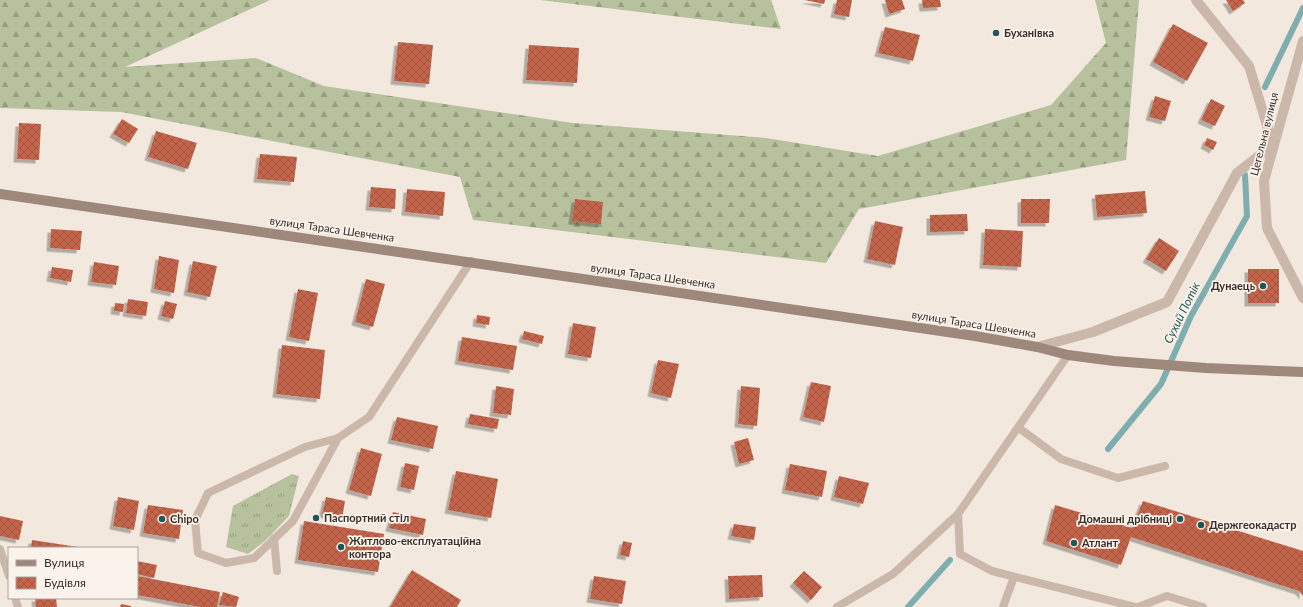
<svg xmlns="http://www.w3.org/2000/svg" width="1303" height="607" font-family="Lato,sans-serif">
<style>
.grass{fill:url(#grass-tufts)}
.forest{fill:url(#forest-firs)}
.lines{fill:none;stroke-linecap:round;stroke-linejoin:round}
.stream{stroke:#7eaeaf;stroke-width:6}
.building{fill:url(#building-cross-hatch);filter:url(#shadow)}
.lane{stroke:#cbb8aa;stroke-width:8}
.street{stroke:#cbb8aa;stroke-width:10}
.secondary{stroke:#9e877b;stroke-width:10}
.poi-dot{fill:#1f5759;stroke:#faf3eb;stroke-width:1.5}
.labels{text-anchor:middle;stroke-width:3.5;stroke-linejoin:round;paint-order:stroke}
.poi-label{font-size:11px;font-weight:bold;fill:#382e2a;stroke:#faf3eb;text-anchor:start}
.street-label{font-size:11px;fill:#382e2a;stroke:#faf3eb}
.water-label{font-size:12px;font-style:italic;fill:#1f5759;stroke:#faf3eb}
</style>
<defs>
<pattern id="grass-tufts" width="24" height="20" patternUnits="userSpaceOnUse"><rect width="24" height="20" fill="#b7c19e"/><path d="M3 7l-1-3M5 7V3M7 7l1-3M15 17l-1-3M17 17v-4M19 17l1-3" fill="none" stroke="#969d81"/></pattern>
<pattern id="forest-firs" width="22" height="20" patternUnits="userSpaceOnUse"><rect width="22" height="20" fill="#b7c19e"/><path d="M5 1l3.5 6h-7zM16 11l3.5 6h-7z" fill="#969d81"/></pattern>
<pattern id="building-cross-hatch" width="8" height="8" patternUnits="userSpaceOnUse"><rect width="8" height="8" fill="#c4654b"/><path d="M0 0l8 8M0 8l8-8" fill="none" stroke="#a0543f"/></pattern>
<filter id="shadow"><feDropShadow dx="-3.5" dy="3.5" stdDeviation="0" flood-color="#0004"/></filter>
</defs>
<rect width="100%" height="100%" fill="#f2e8de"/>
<path class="grass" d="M292 474 299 476 289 516 265 541 248 554 226 547 233 506Z"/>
<g class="forest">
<path d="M0 0H270L125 67 256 58 324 86 573 123 766 138 878 156 1051 105 1106 43 1095 0H1139L1126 160 859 209 826 263 473 220 460 177 121 112 0 108Z"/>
<path d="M540 0H771L781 29Z"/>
</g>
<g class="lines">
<g class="stream">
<path d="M1265 87 1303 8"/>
<path d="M1108 449 1161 384 1191 316 1247 216 1245 175"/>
<path d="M908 607 950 560"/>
</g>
</g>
<g class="building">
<path d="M805 0H825L824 4Z"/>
<path d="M837 0H852L849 17 834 14Z"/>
<path d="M885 0H902L905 9 889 14Z"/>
<path d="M922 0H940L941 7 923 8Z"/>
<path d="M1226 0H1243L1245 3 1233 11Z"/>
<path d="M1173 24 1208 43 1187 81 1153 62Z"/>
<path d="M885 27 920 35 913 61 878 53Z"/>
<path d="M398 42 433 45 429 84 394 81Z"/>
<path d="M529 45 579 48 577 83 526 80Z"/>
<path d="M1155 96 1171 101 1165 121 1149 117Z"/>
<path d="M1211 99 1225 106 1215 126 1201 120Z"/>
<path d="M122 119 138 129 129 143 113 134Z"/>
<path d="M19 123 41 124 39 160 17 159Z"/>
<path d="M156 131 197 143 188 169 148 157Z"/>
<path d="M1207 138 1217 142 1213 150 1204 145Z"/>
<path d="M260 154 297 157 294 182 257 179Z"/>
<path d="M371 187 396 189 395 209 369 207Z"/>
<path d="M407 189 445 192 443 216 405 212Z"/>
<path d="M1145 191 1147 213 1097 217 1095 195Z"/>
<path d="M575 199 603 202 601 224 572 221Z"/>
<path d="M1021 199H1050L1049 223H1021Z"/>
<path d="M967 214 968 231 930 232V215Z"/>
<path d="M875 221 903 227 895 265 867 259Z"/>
<path d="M51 229 82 231 80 250 50 248Z"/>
<path d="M985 229 1023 231 1021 267 983 265Z"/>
<path d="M1159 238 1179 251 1166 271 1146 259Z"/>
<path d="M159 256 179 260 174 293 154 289Z"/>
<path d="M193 261 217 266 210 297 187 292Z"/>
<path d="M94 262 119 266 116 285 91 282Z"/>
<path d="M52 267 73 270 71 282 50 278Z"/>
<rect x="1248" y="269" width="31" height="34"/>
<path d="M366 279 385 284 373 327 355 322Z"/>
<path d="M298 289 318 293 309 341 289 337Z"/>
<path d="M128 299 148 302 146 316 126 313Z"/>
<path d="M165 301 177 304 173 319 161 316Z"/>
<path d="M115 303 124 304 123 312 114 311Z"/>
<path d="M477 315 490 317 489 325 476 323Z"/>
<path d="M573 323 596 327 591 358 568 354Z"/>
<path d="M524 331 544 336 542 344 522 339Z"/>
<path d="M462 337 517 346 513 370 458 361Z"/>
<path d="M282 345 325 350 320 399 276 394Z"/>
<path d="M658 360 679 364 671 398 651 393Z"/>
<path d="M811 382 831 386 824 422 803 417Z"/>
<path d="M496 386 514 389 511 415 493 413Z"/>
<path d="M741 386 760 388 757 426 738 424Z"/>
<path d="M470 414 499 419 497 429 468 424Z"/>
<path d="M397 417 438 426 433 449 391 440Z"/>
<path d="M748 438 754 460 739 464 734 442Z"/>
<path d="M361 448 382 454 371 496 349 490Z"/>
<path d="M405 463 419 466 414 490 400 487Z"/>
<path d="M790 464 827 471 822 497 785 490Z"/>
<path d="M456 471 498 479 491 518 448 510Z"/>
<path d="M839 476 869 483 863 504 834 497Z"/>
<path d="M118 497 139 501 134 530 113 526Z"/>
<path d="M326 497 345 501 342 519 322 514Z"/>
<path d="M1143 501 1303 551V596L1299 591 1131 537 1121 565 1046 541 1055 505 1132 528Z"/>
<path d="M148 505 183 510 179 539 143 533Z"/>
<path d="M393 512 426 519 423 535 389 528Z"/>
<path d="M0 516 23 521 19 540 0 536Z"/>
<path d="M304 521 384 534 378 572 298 560Z"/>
<path d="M734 524 756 527 754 540 731 536Z"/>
<path d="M32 540 78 547V548H31Z"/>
<path d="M623 541 632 543 629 557 620 555Z"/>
<path d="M137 561 157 565 154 578 137 574Z"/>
<path d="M412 570 461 600 457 607H390Z"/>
<path d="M804 571 822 587 811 600 793 583Z"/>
<path d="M762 575 763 597 729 599 728 576Z"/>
<path d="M137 576 220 592 217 607H200L137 595Z"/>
<path d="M594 576 626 581 622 604 590 599Z"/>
<path d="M223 592 239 597 236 607 219 605Z"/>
<path d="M35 598H56L57 607H36Z"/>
<path d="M121 604 131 606V607H120Z"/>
</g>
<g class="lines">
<g class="lane">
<path d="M1068 355 958 514 960 554 992 571 1135 607"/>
<path d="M1019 428 1061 459 1118 478 1165 466"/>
<path d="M338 438 293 521 254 558 226 563 198 553 195 520 208 493 305 447 338 438 369 417 471 261"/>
<path d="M274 538 277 571"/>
<path d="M0 549 9 576"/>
<path d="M15 598 18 607"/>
<path d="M837 607 893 574 958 514"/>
<path d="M1003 607 1014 577"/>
<path d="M1138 607 1167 596 1203 607"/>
</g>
<g class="street">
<path d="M1303 41 1264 181 1267 228 1303 298"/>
<path d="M1037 347 1093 332 1167 302 1237 173 1273 145 1249 66 1196 0"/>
</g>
<path class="secondary" d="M0 194 975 336 1037 347 1068 355 1114 361 1206 368 1303 372"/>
</g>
<g class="poi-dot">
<circle cx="996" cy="33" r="4"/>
<circle cx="1263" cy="286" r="4"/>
<circle cx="316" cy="518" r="4"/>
<circle cx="162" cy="519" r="4"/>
<circle cx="1180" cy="519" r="4"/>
<circle cx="1201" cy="525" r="4"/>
<circle cx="1074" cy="543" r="4"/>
<circle cx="341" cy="547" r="4"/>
</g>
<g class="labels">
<g class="poi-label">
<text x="1004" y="37">Буханівка</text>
<text x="1255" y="290" text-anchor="end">Дунаець</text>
<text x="324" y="522">Паспортний стіл</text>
<text x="170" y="523">Chipo</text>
<text x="1172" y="523" text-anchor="end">Домашні дрібниці</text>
<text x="1209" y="529">Держгеокадастр</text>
<text x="349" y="545">Житлово-експлуатаційна<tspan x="349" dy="13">контора</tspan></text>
<text x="1082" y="547">Атлант</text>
</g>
<g class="street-label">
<text transform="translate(1264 134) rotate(-76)" y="4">Цегельна вулиця</text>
<text transform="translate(332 229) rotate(8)" y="4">вулиця Тараса Шевченка</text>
<text transform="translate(653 276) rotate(8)" y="4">вулиця Тараса Шевченка</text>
<text transform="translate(974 324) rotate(9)" y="4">вулиця Тараса Шевченка</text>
</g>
<g class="water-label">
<text transform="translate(1182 313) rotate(-64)" y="4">Сухий Потік</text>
</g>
</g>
<rect x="8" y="547" width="130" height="52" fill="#faf3eb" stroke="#aca49e"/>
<rect x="16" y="560" width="20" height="6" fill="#9e877b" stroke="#aca49e"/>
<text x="44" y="567" font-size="12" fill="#382e2a">Вулиця</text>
<rect x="16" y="577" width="20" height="12" fill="url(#building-cross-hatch)" stroke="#aca49e"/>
<text x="44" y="587" font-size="12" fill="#382e2a">Будівля</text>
</svg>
